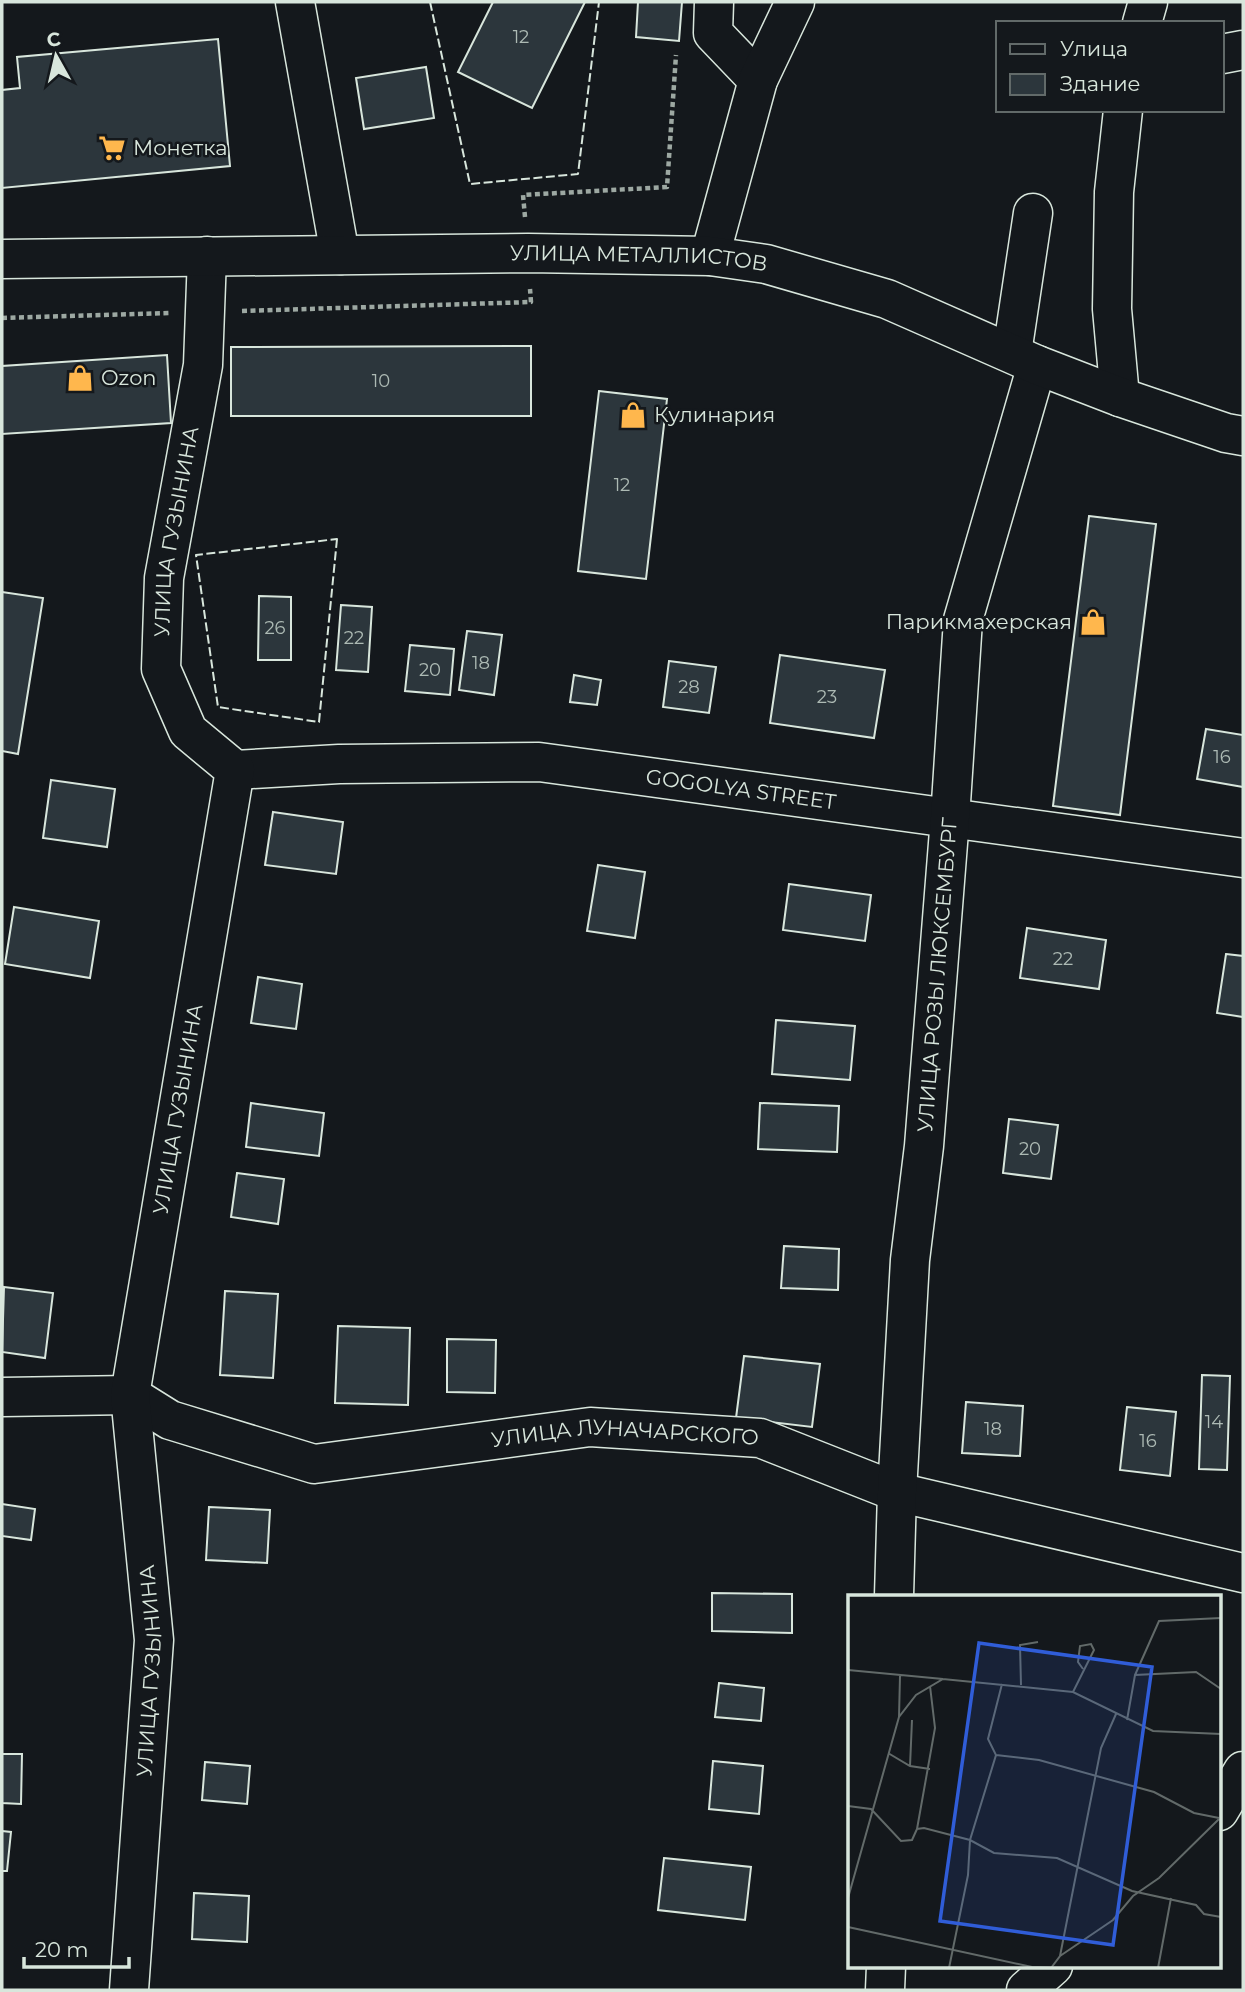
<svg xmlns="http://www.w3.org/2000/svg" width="1245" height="1992" font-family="Montserrat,sans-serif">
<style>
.building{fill:#2c363c;stroke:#d8e6dc;stroke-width:2}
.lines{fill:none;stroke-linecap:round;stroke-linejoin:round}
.minor-casing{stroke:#d8e6dc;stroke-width:41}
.major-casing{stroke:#d8e6dc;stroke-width:41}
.path{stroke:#9da8a2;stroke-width:4.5;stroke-dasharray:5 3.5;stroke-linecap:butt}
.minor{stroke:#14181c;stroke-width:38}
.major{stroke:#14181c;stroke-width:38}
.fence{stroke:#d8e6dc;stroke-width:2;stroke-dasharray:9 3.5;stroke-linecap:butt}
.labels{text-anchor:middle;stroke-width:5;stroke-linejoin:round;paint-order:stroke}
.number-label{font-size:18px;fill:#adbab4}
.poi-label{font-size:21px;fill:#d8e6dc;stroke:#14181c;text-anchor:start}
.street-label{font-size:21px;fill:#d8e6dc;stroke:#14181c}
.inset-road{fill:none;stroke:#626a69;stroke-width:2}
.view{fill:#305dd8;fill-opacity:0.15;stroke:#305dd8;stroke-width:3.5}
.inset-edge{fill:none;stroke:#d8e6dc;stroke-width:3.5}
</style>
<rect width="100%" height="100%" fill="#14181c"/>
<g class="building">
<path d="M493 2H585L532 108 458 72Z"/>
<path d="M638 2H682L679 41 636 37Z"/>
<path d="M218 39 230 166 2 188V90L20 88 17 57Z"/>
<path d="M426 67 434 118 364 129 356 78Z"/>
<path d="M531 346V416H231V347Z"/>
<path d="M167 355 171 423 2 434V366Z"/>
<path d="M599 391 667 399 646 579 578 571Z"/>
<path d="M1089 516 1156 524 1120 815 1053 806Z"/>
<path d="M2 592 43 598 18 754 2 751Z"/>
<path d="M259 596 291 597V660H258Z"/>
<path d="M341 605 372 607 368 672 336 670Z"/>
<path d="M467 631 502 635 494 695 459 690Z"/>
<path d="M410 645 454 649 450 695 405 691Z"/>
<path d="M780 655 885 670 874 738 770 723Z"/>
<path d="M669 661 716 667 709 713 663 707Z"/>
<path d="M574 675 601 680 597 705 570 702Z"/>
<path d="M1206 729 1243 735V787L1197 779Z"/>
<path d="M51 780 115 789 107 847 43 838Z"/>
<path d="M273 812 343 822 336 874 265 865Z"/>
<path d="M598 865 645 872 635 938 587 931Z"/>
<path d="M789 884 871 895 865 941 783 930Z"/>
<path d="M14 907 99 921 90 978 5 964Z"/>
<path d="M1027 928 1106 940 1099 989 1020 978Z"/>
<path d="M1226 954 1243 956V1017L1217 1013Z"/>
<path d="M258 977 302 984 296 1029 251 1023Z"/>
<path d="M776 1020 855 1026 850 1080 772 1074Z"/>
<path d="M251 1103 324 1113 319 1156 246 1147Z"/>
<path d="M760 1103 839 1106 837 1152 758 1149Z"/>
<path d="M1009 1119 1058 1125 1051 1179 1003 1173Z"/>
<path d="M237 1173 284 1179 278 1224 231 1217Z"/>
<path d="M784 1246 839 1249 838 1290 781 1288Z"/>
<path d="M4 1287 53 1293 45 1358 2 1352Z"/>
<path d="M225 1291 278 1294 273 1378 220 1375Z"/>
<path d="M338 1326 410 1328 408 1405 335 1403Z"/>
<path d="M447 1339 496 1340 495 1393 447 1392Z"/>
<path d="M744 1356 820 1364 812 1427 736 1418Z"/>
<path d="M1202 1375 1230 1376 1227 1470 1199 1469Z"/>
<path d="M966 1402 1023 1406 1020 1456 962 1453Z"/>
<path d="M1127 1407 1176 1412 1170 1476 1120 1470Z"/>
<path d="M2 1504 35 1509 31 1540 2 1536Z"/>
<path d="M209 1507 270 1510 267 1563 206 1560Z"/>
<path d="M712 1593 792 1594V1633L712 1631Z"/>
<path d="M719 1683 764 1688 761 1721 715 1717Z"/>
<path d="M2 1754H22L21 1804 2 1803Z"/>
<path d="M713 1761 763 1766 759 1814 709 1809Z"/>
<path d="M205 1762 250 1766 247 1804 202 1800Z"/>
<path d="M2 1831 11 1832 7 1871H2Z"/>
<path d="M664 1858 751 1867 745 1920 658 1910Z"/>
<path d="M194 1893 249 1896 247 1942 192 1939Z"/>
</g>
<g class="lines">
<defs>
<g id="minor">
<path d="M295 2 340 255"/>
<path d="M714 2 713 33 758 80"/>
<path d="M1142 23 1148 2"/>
<path d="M1222 54 1243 50"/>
<path d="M710 256 758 80 795 2"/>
<path d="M1012 353 1033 213"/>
<path d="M1120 397 1112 309 1114 192 1123 110"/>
<path id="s1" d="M235 770 339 764 539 762 1243 858"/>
<path id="s2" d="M2 1397 130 1395 170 1420 314 1464 590 1427 760 1438 897 1492 1243 1573"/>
<path id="s3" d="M894 1596 897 1492 910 1260 924 1146 950 818 963 620 1037 365"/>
<path d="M1219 1811 1243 1771"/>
<path id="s4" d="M129 1990 154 1640 130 1395 235 770 188 731 161 669 164 578 203 365 207 256"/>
<path d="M885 1990 886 1966"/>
<path d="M1026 1990 1053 1966"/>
</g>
<g id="major">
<path id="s5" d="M2 259 528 253 710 256 766 264 887 299 1037 365 1120 397 1226 433 1243 436"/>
</g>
</defs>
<use href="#minor" class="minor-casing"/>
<use href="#major" class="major-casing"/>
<g class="path">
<path d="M525 217 523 195 667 187 676 55"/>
<path d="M242 311 531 302 530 289"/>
<path d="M2 318 170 313"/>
</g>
<use href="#minor" class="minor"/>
<use href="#major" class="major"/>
<g class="fence">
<path d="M430 2 470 184 578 174 599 2"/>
<path d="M337 539 319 722 218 707 196 555Z"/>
</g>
</g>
<defs>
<symbol id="supermarket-bare" viewBox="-9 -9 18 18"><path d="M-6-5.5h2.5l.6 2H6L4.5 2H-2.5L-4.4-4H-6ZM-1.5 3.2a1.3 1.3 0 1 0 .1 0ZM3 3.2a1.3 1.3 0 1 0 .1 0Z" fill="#ffb74d" stroke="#14181c" stroke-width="2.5" paint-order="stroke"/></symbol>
<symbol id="shop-bare" viewBox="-9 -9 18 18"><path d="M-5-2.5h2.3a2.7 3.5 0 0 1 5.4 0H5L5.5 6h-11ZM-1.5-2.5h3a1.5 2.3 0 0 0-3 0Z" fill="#ffb74d" stroke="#14181c" stroke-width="2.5" paint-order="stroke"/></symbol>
</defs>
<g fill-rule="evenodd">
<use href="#supermarket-bare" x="93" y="129" width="38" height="38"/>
<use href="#shop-bare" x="61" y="359" width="38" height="38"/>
<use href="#shop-bare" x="614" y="396" width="38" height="38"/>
<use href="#shop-bare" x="1074" y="603" width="38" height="38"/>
</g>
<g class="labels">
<g class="number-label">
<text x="521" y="43">12</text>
<text x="381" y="387">10</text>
<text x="622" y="491">12</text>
<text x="275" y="634">26</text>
<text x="354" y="644">22</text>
<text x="481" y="669">18</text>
<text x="430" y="676">20</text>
<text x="689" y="693">28</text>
<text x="827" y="703">23</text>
<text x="1222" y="763">16</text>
<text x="1063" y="965">22</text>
<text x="1030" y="1155">20</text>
<text x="1214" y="1428">14</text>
<text x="993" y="1435">18</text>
<text x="1148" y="1447">16</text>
</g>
<g class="poi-label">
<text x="133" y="155">Монетка</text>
<text x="101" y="385">Ozon</text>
<text x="654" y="422">Кулинария</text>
<text x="1072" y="629" text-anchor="end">Парикмахерская</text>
</g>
<g class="street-label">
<text dy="7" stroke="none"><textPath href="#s5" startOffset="637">УЛИЦА МЕТАЛЛИСТОВ</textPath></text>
<text dy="7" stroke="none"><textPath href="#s4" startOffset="1498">УЛИЦА ГУЗЫНИНА</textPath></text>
<text dy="7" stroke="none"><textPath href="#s1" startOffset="508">GOGOLYA STREET</textPath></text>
<text dy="7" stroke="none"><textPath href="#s3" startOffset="623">УЛИЦА РОЗЫ ЛЮКСЕМБУРГ</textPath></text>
<text dy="7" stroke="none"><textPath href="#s4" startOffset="887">УЛИЦА ГУЗЫНИНА</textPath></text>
<text dy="7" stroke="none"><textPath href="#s2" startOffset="639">УЛИЦА ЛУНАЧАРСКОГО</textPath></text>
<text dy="7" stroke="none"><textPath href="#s4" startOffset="320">УЛИЦА ГУЗЫНИНА</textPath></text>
</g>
</g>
<g transform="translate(848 1595)">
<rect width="373" height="373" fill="#14181c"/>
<path class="inset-road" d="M0 75 95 84M287 80 311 26 373 23M173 90 172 50 190 47M225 97 246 55 243 49 232 51 230 67 235 74M51 122 52 81M279 125 287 80 348 77 373 94M40 158 62 171 82 174M148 160 191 165 306 197 346 218 371 223M62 171 64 125M0 211 23 214 53 246 64 245 69 234 76 233 122 245 146 258 209 263 284 296 348 310 356 319 373 322M69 234 87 133 82 91M0 303 51 122 68 100 95 84 225 97 305 136 373 139M0 332 184 372 210 373M212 361 265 325 285 301 311 283 371 224M101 373 120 280 122 245 148 160 140 144 154 89M203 373 212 361 253 153 268 119M310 373 323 303"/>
<path class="view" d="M131 48 304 72 265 350 92 326Z"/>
<rect width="373" height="373" class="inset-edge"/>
</g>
<rect width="1245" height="1992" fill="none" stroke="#d8e6dc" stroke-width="7"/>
<rect x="996" y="21" width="228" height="91" fill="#14181c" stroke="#626a69" stroke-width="2"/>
<rect x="1010" y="44" width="35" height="10" fill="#14181c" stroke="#626a69" stroke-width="2"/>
<text x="1060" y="56" font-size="21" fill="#d8e6dc">Улица</text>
<rect x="1010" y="74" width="35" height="21" fill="#2c363c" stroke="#626a69" stroke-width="2"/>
<text x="1060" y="91" font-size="21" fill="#d8e6dc">Здание</text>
<g transform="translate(56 56) rotate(352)" stroke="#14181c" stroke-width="5" paint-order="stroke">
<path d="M0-5L12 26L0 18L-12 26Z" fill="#d8e6dc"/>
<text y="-10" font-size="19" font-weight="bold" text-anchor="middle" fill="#d8e6dc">С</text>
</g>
<path d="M24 1957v10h105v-10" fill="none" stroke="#d8e6dc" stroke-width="3.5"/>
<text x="35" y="1957" font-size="21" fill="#d8e6dc" stroke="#14181c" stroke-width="5" paint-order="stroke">20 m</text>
</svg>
